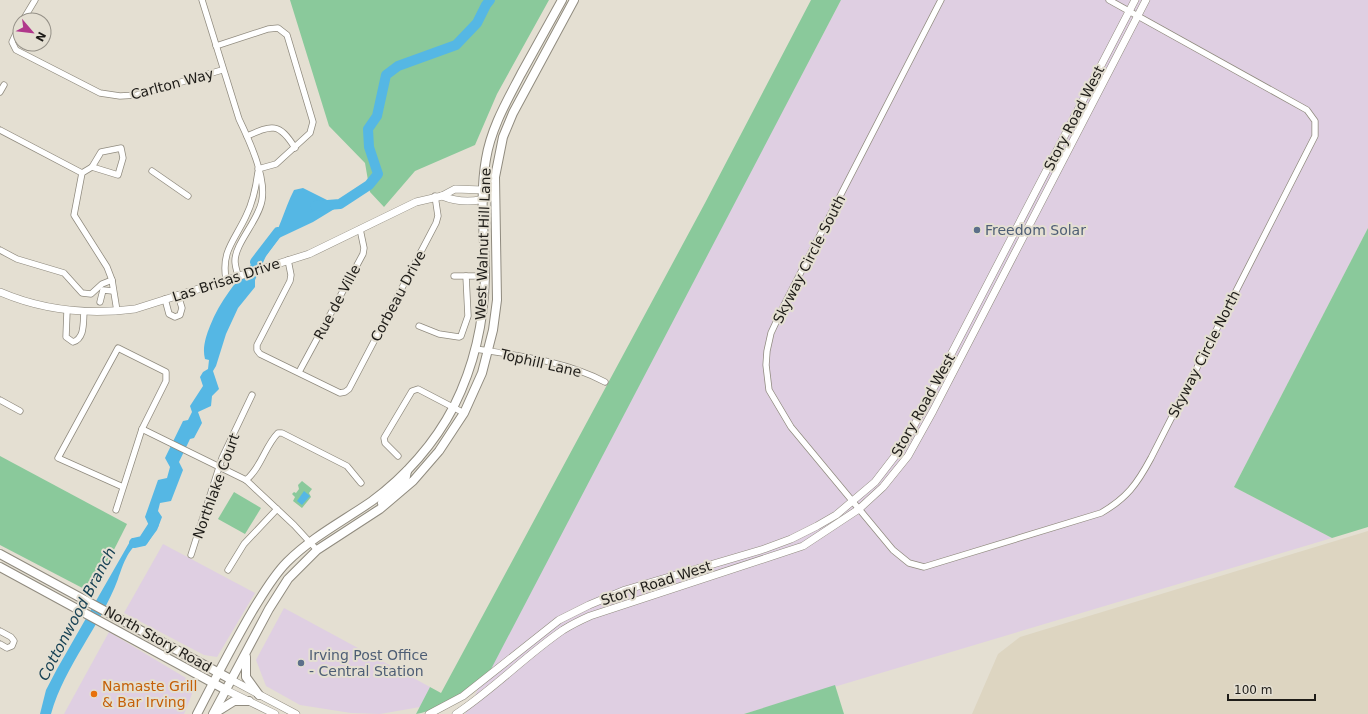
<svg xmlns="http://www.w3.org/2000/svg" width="1368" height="714" font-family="'DejaVu Sans',sans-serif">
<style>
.commercial{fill:#dfcfe2}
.built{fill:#ddd5c1}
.green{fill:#8ac99b}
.water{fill:#55b7e4}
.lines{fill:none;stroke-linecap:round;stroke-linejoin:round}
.river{stroke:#55b7e4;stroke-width:10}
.minor-casing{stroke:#908b7f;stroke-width:7}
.tertiary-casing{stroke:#908b7f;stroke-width:8}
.secondary-casing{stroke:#908b7f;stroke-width:10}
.minor{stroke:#fff;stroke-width:5.5}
.tertiary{stroke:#fff;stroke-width:7}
.secondary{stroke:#fff;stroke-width:8}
.service-dot{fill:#5c6f8a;stroke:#e4dfd2;stroke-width:1.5}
.food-dot{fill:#e8710a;stroke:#e4dfd2;stroke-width:1.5}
.labels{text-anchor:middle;stroke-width:4;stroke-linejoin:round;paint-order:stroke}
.street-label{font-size:14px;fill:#1e1c18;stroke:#e4dfd2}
.service-label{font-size:14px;fill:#4e5e75;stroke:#e4dfd2;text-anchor:start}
.food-label{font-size:14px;fill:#c56008;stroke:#e4dfd2;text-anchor:start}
.water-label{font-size:15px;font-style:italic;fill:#143f52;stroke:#e4dfd2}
</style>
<rect width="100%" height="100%" fill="#e4dfd2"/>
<g class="commercial">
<path d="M841 0H1368V228L1234 487 1332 538 744 714H465Z"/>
<path d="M163 544 255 593 217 657 204 655 124 613Z"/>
<path d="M284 608 430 687 420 707 380 714 351 713 300 705 266 686 256 660Z"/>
<path d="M109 632 196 684 184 714H64Z"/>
</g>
<path class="built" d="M1368 531V714H972L998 654 1020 637Z"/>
<g class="green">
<path d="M290 0H549L497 94 475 145 415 171 384 207 370 192 365 163 329 126Z"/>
<path d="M811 0H841L489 673C468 690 444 709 416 714L430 687 441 693 705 203Z"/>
<path d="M1368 228V527L1332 538 1234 487Z"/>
<path d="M0 456 127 524 92 593 0 545Z"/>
<path d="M302 481 312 489 309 493 311 497 302 508 293 501 295 497 292 494 294 492 296 493 299 489 298 485Z"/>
<path d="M234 492 261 508 245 534 218 519Z"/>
<path d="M835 685 844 714H744Z"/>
</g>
<g class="water">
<path d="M303 188 329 201 327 210 351 192 354 197 313 222 279 238 266 256 255 280V287L238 308 226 334 216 366 213 371 219 389 212 396 211 406 198 412 202 423 194 438 190 439 179 462 183 470 171 501 160 503 158 511 162 517 157 530 145 546 140 543C128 547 122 568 118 579 100 627 65 665 51 714H40L46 690 57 669 132 538H149L151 530 145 517 158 480 167 478 170 467 165 458 183 421 188 420 192 412 190 406 203 386 200 377 203 372 208 369 209 360 205 359C202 348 206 336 210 326 220 301 236 281 254 261 258 256 263 253 267 248 280 231 284 209 294 190Z"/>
<path d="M304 491 310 496 302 505 297 501Z"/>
</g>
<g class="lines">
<g class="river">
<path d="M315 206 340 204 369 185 378 174 369 147 368 129 377 116 386 75 398 66 456 45 477 23 486 5 490 0"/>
<path d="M255 262 278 232"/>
<path d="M134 543 143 541 154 524 155 518"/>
</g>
<defs>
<g id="minor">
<path d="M202 0 239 119C249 140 266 176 262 200 259 220 235 243 235 261 235 266 237 271 238 276"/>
<path d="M941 0 785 303 771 333 767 351 766 365 769 390 791 427 893 550 909 563 924 567 1101 513C1127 498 1137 484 1151 458L1315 136V121L1307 110 1109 0"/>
<path d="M23 20 35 0"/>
<path d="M20 25 12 42 16 50 100 93 120 96 137 95 222 70"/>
<path d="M216 46 268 29 278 28 287 35 313 122 310 133 276 164 258 169"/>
<path d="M0 92 4 85"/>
<path d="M0 130 82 173"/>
<path d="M247 136C272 125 279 122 295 148"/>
<path d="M121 148 123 158 118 175 92 167 101 152Z"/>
<path d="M92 167 82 173 74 215 107 267 112 280 117 311"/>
<path d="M152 171 188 196"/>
<path d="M0 250 17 259 64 273 82 293 91 294 102 284 112 280"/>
<path d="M288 260 291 275 290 281 257 345V350L260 354 340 393 345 392 349 389 436 223 438 216 435 196"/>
<path d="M454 276H485"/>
<path d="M226 279C221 251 235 240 246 216 253 202 256 187 258 172"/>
<path d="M165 299 169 314 175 317 180 315 182 308 178 295"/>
<path d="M100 302 103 290 113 291"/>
<path d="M67 311 66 337 73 342C85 338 83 323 84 312"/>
<path d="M419 326 439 334 459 337 461 336 468 316 466 276"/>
<path d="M476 349C520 356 565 361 605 382"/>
<path d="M299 372 363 254 364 248 360 229"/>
<path d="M0 400 20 411"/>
<path d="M142 429 246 480 294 525 317 550"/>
<path d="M398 456 385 443 384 438 412 391 418 389 464 413"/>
<path d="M246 480C261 468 265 446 278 433H282L347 466 361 483"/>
<path d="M116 510 142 429 166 381V372L118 348 58 458 123 487"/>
<path d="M191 555 222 458 252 395"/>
<path d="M228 570 244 544 277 509"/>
<path d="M0 631 11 637 14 641 12 646 7 648 0 644"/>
</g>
<g id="tertiary">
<path d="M442 196C459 203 478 202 495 196"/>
<path d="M0 292C44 311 88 315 135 309L309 254 416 202 442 196 455 189 483 190 495 196"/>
<path d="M232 680 296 714"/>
<path d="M226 690 275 714"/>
<path d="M429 714 463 696 559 620 589 605 625 590 764 549 791 539 817 526 836 515 875 482 905 443 1135 0"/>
<path d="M456 714C494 689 525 656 563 630 571 625 581 620 590 616L803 546 859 509 883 487 908 456 933 411 1146 0"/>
</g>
<g id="secondary">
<path d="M382 503 405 481 407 471"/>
<path d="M0 554 232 680"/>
<path d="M0 567 226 690"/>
<path d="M246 657V677L259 695"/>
<path d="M215 713 234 701H249"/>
<path d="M197 714C215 679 233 644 253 610 263 594 273 576 287 562 312 537 343 521 372 501 405 477 435 443 454 406 474 366 484 322 485 276 485 237 479 198 486 159 491 128 507 101 521 74 535 49 548 25 562 0"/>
<path d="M213 714 269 609 288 579 317 550 380 509 413 481 439 451 464 413 482 373 493 330 497 300 495 177 503 137 513 113 574 0"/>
</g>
</defs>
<use href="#minor" class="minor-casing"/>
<use href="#tertiary" class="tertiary-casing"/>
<use href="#secondary" class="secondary-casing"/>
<use href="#minor" class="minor"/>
<use href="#tertiary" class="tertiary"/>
<use href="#secondary" class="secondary"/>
</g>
<g class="service-dot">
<circle cx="977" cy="230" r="4"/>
<circle cx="301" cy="663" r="4"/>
</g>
<circle class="food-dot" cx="94" cy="694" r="4"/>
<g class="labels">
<g class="street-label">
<text transform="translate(172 84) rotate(-15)" y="5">Carlton Way</text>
<text transform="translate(1074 118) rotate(-63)" y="5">Story Road West</text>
<text transform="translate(483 244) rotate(-88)" y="5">West Walnut Hill Lane</text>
<text transform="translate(809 259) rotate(-63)" y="5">Skyway Circle South</text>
<text transform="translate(226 280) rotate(-18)" y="5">Las Brisas Drive</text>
<text transform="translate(398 296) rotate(-62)" y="5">Corbeau Drive</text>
<text transform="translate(337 302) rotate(-62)" y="5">Rue de Ville</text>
<text transform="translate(1204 354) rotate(-63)" y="5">Skyway Circle North</text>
<text transform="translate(541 363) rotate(13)" y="5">Tophill Lane</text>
<text transform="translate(923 405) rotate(-61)" y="5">Story Road West</text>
<text transform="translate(216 486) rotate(-70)" y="5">Northlake Court</text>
<text transform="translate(656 583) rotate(-18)" y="5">Story Road West</text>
<text transform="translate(158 639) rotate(29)" y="5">North Story Road</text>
</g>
<g class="service-label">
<text x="985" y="235">Freedom Solar</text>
<text x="309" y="660">Irving Post Office<tspan x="309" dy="16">- Central Station</tspan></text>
</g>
<g class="food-label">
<text x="102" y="691">Namaste Grill<tspan x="102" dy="16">&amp; Bar Irving</tspan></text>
</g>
<g class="water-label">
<text transform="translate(77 614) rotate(-62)" y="5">Cottonwood Branch</text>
</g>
</g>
<g transform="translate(32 32) rotate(118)"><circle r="19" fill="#e4dfd2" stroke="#959188"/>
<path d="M0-3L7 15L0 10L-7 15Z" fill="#b0378b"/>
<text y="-6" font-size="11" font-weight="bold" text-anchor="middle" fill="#1e1c18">N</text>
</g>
<path d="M1228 694v6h87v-6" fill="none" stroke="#1e1c18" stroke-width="2"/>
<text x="1234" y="694" font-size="12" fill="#1e1c18" stroke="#e4dfd2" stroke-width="3" paint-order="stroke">100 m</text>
</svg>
